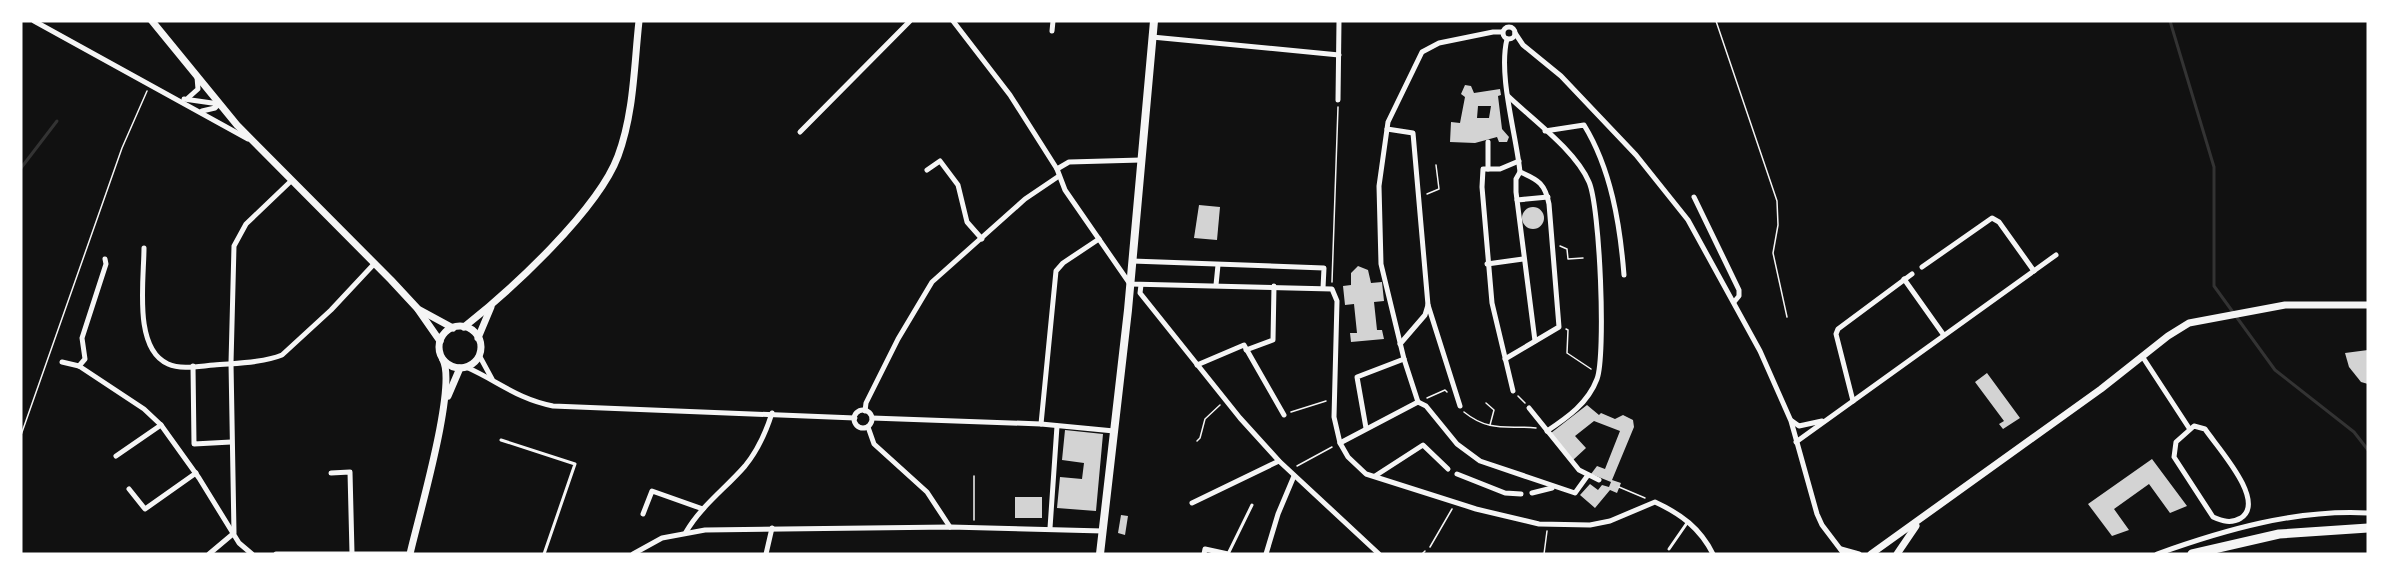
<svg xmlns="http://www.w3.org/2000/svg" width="2389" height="575" font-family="Poppins,sans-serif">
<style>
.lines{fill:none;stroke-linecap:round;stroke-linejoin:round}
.stream{stroke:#333;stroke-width:3}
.building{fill:#d3d3d3;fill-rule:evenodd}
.path{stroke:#f5f5f5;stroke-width:1.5}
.service{stroke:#f5f5f5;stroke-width:3}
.minor{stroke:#f5f5f5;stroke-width:5}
.tertiary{stroke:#f5f5f5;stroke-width:7}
.secondary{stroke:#f5f5f5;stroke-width:8}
.primary{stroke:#f5f5f5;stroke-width:9}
</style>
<rect width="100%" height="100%" fill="#111"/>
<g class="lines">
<g class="stream">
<path d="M2170 21 2214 167V286L2275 370 2354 432 2368 450"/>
<path d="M21 168 57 121"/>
</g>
</g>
<g class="building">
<path d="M1465 85 1471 86 1474 93 1500 89 1501 95 1498 96 1502 129 1509 137 1507 142H1499L1497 137 1475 143 1450 142 1451 122 1460 123 1465 97 1461 94ZM1478 106H1491L1489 118H1477Z"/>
<path d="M1199 205 1220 207 1217 240 1194 238Z"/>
<circle cx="1533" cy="218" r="11"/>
<path d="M1358 266 1368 270 1371 283 1382 282 1384 301 1374 302 1377 330H1382L1384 339 1351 342 1350 333H1357L1354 304 1345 305 1343 286 1351 285V273Z"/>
<path d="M2368 350V384L2361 382 2349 367 2345 353Z"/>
<path d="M1987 373 2020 418 2003 429 1999 424 2004 421 1975 382Z"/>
<path d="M1587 405 1599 415 1601 413 1615 419 1623 415 1633 420 1634 427 1612 480 1621 483 1617 493 1610 490 1595 508 1580 495 1590 484 1598 490 1602 485 1609 487 1611 482 1591 474 1597 466 1605 469 1620 431 1594 421 1575 436 1586 448 1573 460 1551 433Z"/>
<path d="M1065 430 1103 434 1096 511 1057 508 1060 477 1082 479 1084 463 1062 460Z"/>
<path d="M2152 459 2187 506 2170 513 2149 484 2114 509 2129 530 2112 536 2088 504Z"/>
<rect x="1015" y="497" width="27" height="21"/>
<path d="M1121 515 1128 516 1125 535 1118 533Z"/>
</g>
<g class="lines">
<g class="path">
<path d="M1716 21 1777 201 1778 225 1773 253 1787 317"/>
<path d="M1427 194 1439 189 1436 165"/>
<path d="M1560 246 1567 249 1568 259 1583 258"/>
<path d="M1332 282 1338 107"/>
<path d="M1566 329 1568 330 1567 353 1591 369"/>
<path d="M1518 396 1525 403"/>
<path d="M1427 398 1445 390 1447 392"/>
<path d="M1486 403 1494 410 1490 425"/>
<path d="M1291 412 1326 401"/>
<path d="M1464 412C1490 433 1508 425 1536 428"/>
<path d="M21 435 122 148 147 91"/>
<path d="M1197 441 1200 438 1205 419 1220 405"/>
<path d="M1297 466 1332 447"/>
<path d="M974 476V520"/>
<path d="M1619 487 1645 498"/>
<path d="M1430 547 1452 509"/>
<path d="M1422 554 1425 551"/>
<path d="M1544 554 1547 531"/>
</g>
<g class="service">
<path d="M501 440 575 464 544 554"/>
<path d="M1669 549 1687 523"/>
<path d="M1228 554 1252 505"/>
</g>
<g class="minor">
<path d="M34 21 248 139"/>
<path d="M953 21 1010 95 1057 169 1065 190 1130 284 1332 289 1337 301 1334 417 1340 443 1348 457 1366 474 1476 509 1539 524 1590 525 1610 521 1655 502C1681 514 1700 528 1713 554"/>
<circle cx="1509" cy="33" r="6"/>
<path d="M1052 31 1053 21"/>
<path d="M1515 33 1523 45 1561 76 1636 155 1688 220 1760 351 1791 421 1817 514 1822 525 1844 554"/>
<path d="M1152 37 1339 55"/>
<path d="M1507 39C1498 76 1516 133 1520 172L1516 179V192L1535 341"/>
<path d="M1508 96C1533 120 1575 150 1589 182 1600 207 1606 355 1597 379 1588 403 1568 417 1547 431"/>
<path d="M188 98 198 89 197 77"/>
<path d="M184 99 219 104 215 108 202 111"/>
<path d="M1338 100 1339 21"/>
<path d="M1387 129 1413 133 1428 305 1425 315 1400 344"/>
<path d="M1545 131 1584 125C1611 169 1620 224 1624 275"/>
<path d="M800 132 910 21"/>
<path d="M1488 142V169"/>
<path d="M1057 169 1069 162 1141 160"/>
<path d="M927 170 940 161 958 185 967 222 982 239"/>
<path d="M1694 197 1739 290V296L1734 302"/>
<path d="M1517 200 1548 197"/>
<path d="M144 248C144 280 133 349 168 364 181 370 200 366 214 365 236 363 262 363 282 355L331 310 374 264"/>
<path d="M1132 261 1324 268 1323 288"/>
<path d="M1487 264 1523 259"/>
<path d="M1922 267 1992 218 1999 222 2034 271"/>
<path d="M1904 279 1943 334"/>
<path d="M1141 285 1140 293 1240 418 1279 461 1379 554"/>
<path d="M1216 285 1218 265"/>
<path d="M1428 305 1460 406"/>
<path d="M1246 350 1273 340 1274 286"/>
<path d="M479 355 492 379"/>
<path d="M2142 356 2189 428"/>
<path d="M1505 359 1559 327 1549 204C1545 184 1539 180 1520 172"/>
<path d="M62 362 79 366 144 409 161 425 199 478 239 543 252 554"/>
<path d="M1197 365 1244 345 1284 415"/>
<path d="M79 366 85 359 82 338 106 264 105 259"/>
<path d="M193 366 194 444 231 442"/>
<path d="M466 367C498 381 517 399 553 406L855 418"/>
<path d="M1513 391 1492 303 1482 187 1483 169H1500L1519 161"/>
<path d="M1853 401 1836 334 1838 329 1912 274"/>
<path d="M1418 402 1404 359 1381 264 1379 186 1388 122 1422 52 1439 43 1493 32H1502"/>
<path d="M1418 402 1426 406 1457 444 1480 461 1575 493 1588 475"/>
<path d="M1529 408 1579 470 1599 480"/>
<circle cx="863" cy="419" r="9"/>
<path d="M865 411 866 403 898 339 932 282 1025 199 1059 176"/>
<path d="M872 418 1041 424 1114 431"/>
<path d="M1792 421 1799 426 1822 421"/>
<path d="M1041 424 1056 271 1063 263 1099 239"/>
<path d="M2194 426 2205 429C2217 447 2267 501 2241 518 2231 524 2222 521 2213 517L2174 457 2176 442Z"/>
<path d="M868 427 874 444 927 492 950 527"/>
<path d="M1366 428 1357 377 1404 359"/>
<path d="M1796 442 2056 255"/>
<path d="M1340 443 1418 402"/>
<path d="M116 456 161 425"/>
<path d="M331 473 350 472 352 553"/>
<path d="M1457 474 1505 493 1521 494"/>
<path d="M1375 476 1423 445 1448 469"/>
<path d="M129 489 145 509 196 473"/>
<path d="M1532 493 1552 488"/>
<path d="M1192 503 1279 461"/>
<path d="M643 514 652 491 703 509"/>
<path d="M1050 528 1057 426"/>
<path d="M686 532C701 506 726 488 745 466 758 450 766 432 772 413"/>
<path d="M1841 549 1859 554"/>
<path d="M209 554 234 533 231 363 234 246 246 224 291 181"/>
<path d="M276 554H407"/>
<path d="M633 554 662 538 705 530 950 527 1103 531"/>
<path d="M766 554 772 528"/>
<path d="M1204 554 1205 549 1228 554"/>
<path d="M1266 554 1278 514 1294 476"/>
<path d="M2157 554C2224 530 2296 509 2368 513"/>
</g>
<g class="tertiary">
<path d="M152 21 237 125 391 280 417 308 440 341"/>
<path d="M418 309 453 328"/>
<circle cx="460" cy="347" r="21"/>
<path d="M464 327C511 290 598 210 618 156 634 113 634 66 639 21"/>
<path d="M478 338 491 307"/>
<path d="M448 396 460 368"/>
<path d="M410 554C418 518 457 387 443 360"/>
<path d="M1871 554 2101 389 2168 336 2189 323 2285 305H2368"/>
<path d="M1897 554 1916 526"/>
</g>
<path class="secondary" d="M1100 554 1128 310 1154 21"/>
<path class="primary" d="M2192 554 2279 534 2368 528"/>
</g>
<rect width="2389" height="575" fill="none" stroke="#ffffff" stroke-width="45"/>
</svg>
